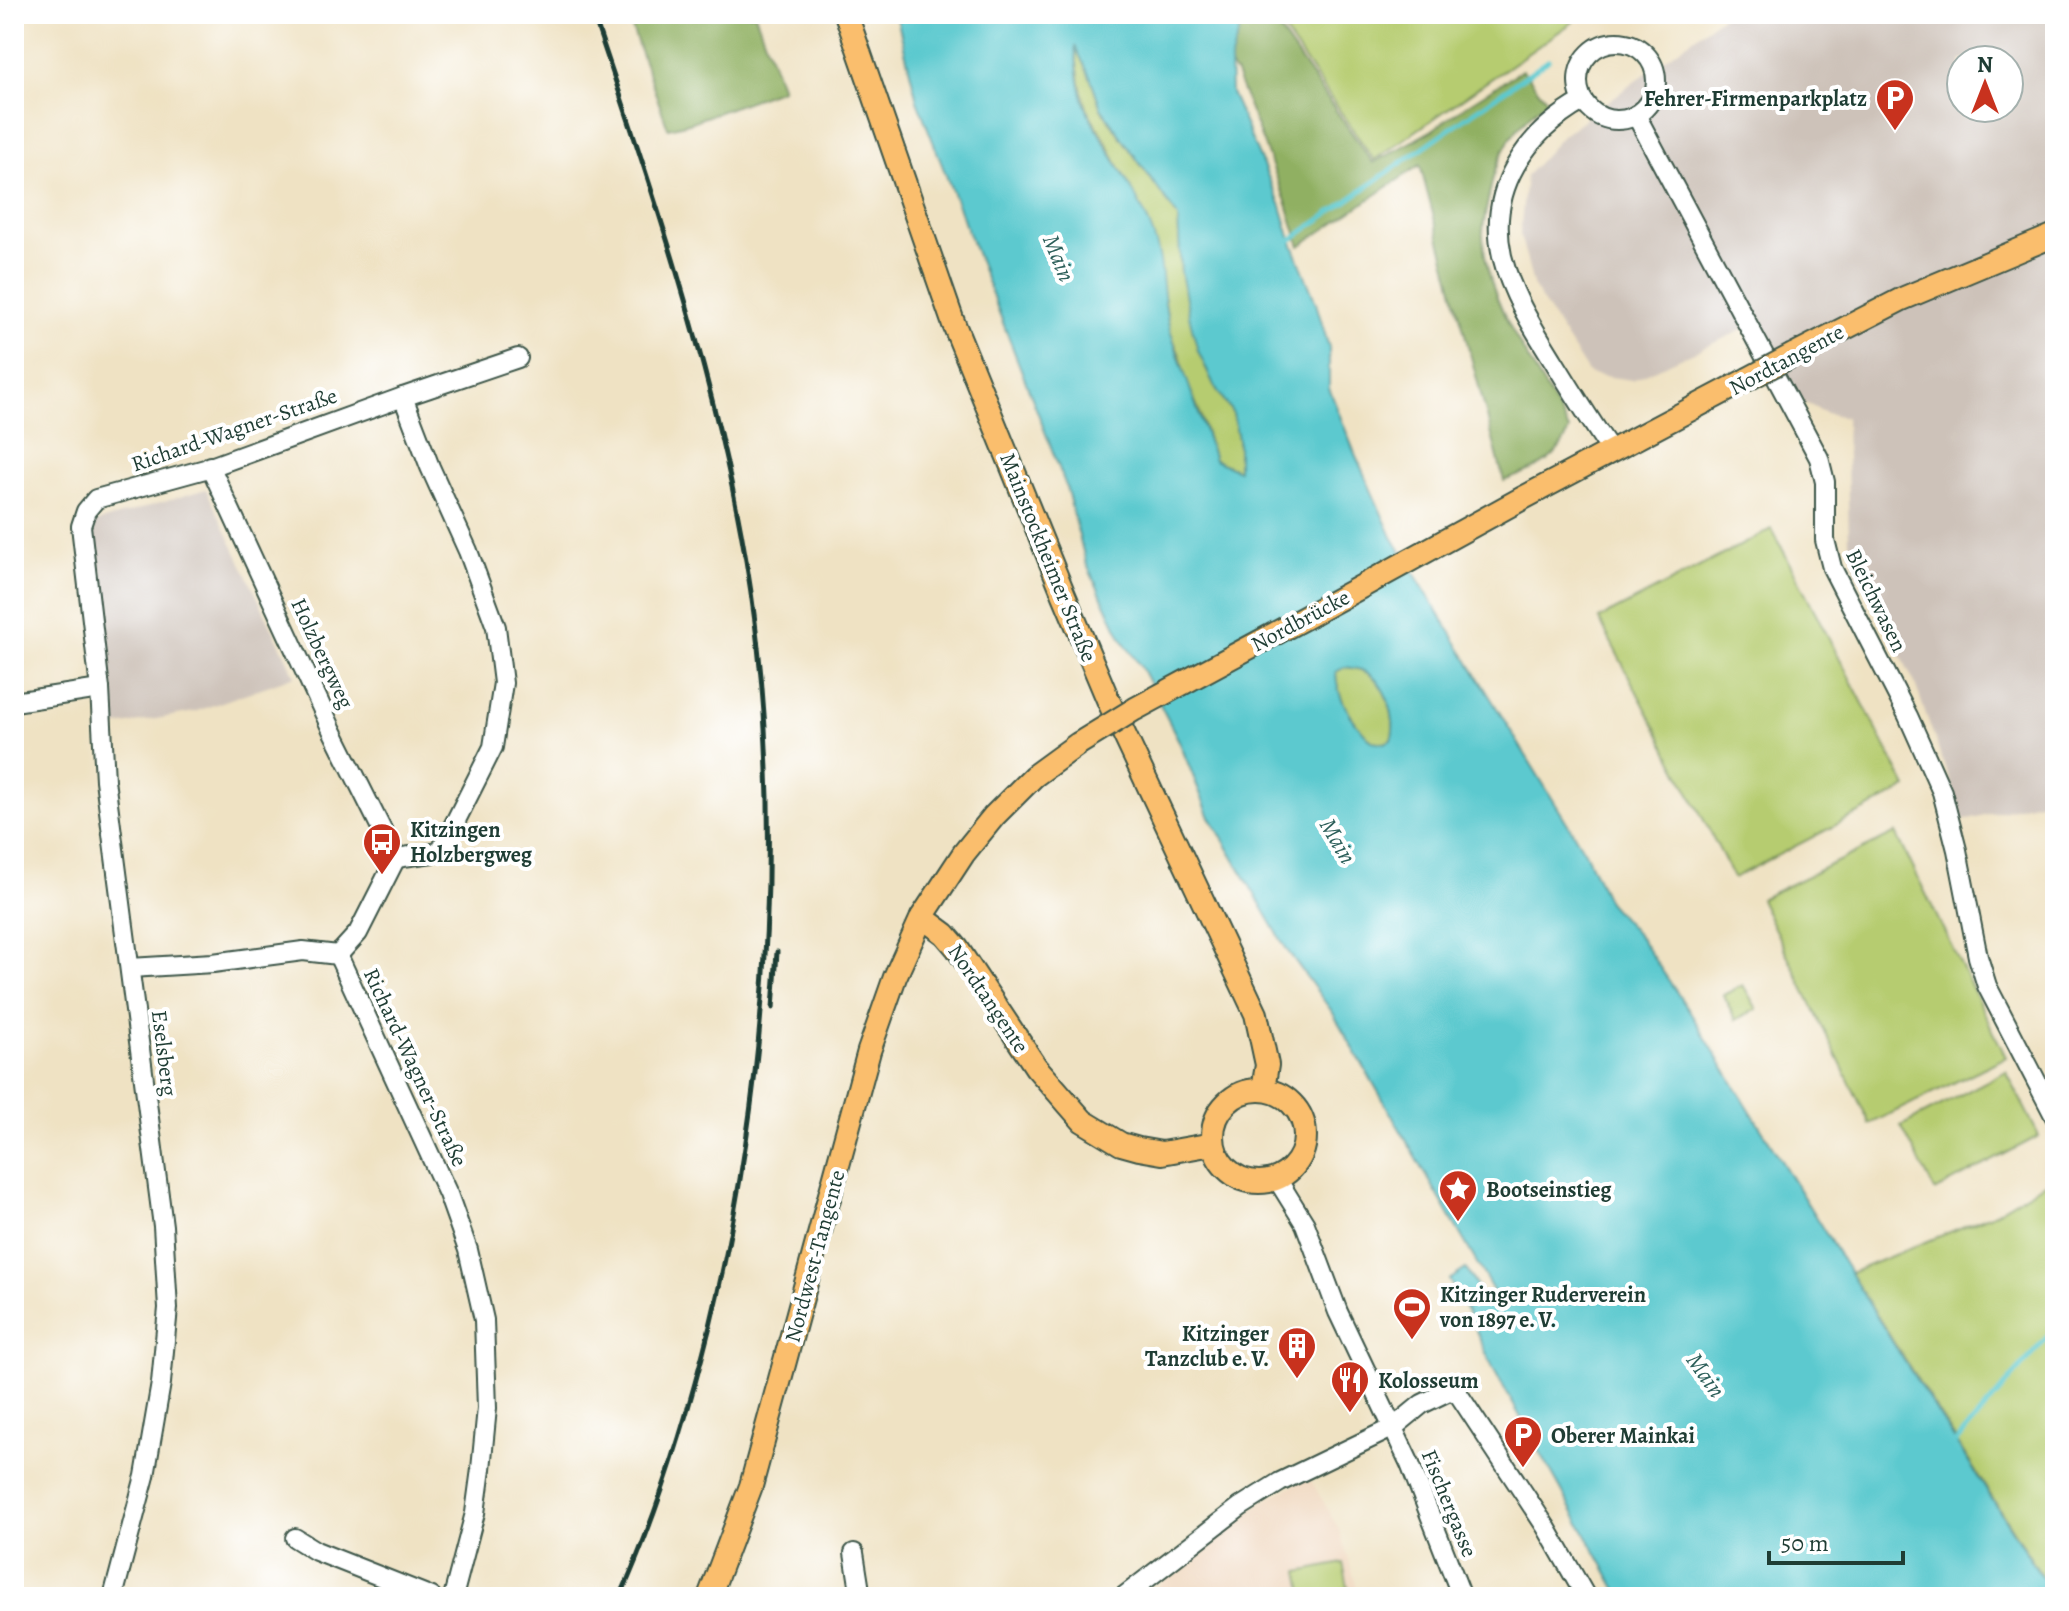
<svg xmlns="http://www.w3.org/2000/svg" width="2069" height="1611" font-family="Alegreya,serif">
<style>
.built{fill:#efd6bc}
.industrial{fill:#cdc2b9;fill-rule:evenodd}
.green{fill:#b6cc70;stroke:#6a8452;stroke-width:2}
.forest{fill:#90b062;stroke:#58764b;stroke-width:2}
.water{fill:#5bc9cf;stroke:#3d8382;stroke-width:2;fill-rule:evenodd}
.lines{fill:none;stroke-linecap:round;stroke-linejoin:round}
.stream{stroke:#5bc9cf;stroke-width:5}
.minor-casing{stroke:#3e5649;stroke-width:22}
.major-casing{stroke:#3e5649;stroke-width:26}
.minor{stroke:#fff;stroke-width:18}
.major{stroke:#fabe6d;stroke-width:22}
.rail{stroke:#1f3d34;stroke-width:5}
.major-bridge-casing{stroke:#3e5649;stroke-width:26;stroke-linecap:butt}
.major-bridge{stroke:#fabe6d;stroke-width:22}
.labels{text-anchor:middle;stroke-width:8;stroke-linejoin:round;paint-order:stroke}
.poi-label{font-size:22px;font-weight:bold;fill:#1f3d34;stroke:#fff;text-anchor:start}
.street-label{font-size:22px;fill:#1f3d34;stroke:#fff}
.water-label{font-size:24px;font-style:italic;fill:#2e605b;stroke:#fff}
</style>
<rect width="100%" height="100%" fill="#fff"/>
<filter id="ink" filterUnits="userSpaceOnUse"><feTurbulence type="fractalNoise" baseFrequency=".0125" numOctaves="2"/><feDisplacementMap in="SourceGraphic" scale="16" xChannelSelector="R" yChannelSelector="G"/><feConvolveMatrix kernelMatrix="1 2 1 2 8 2 1 2 1" color-interpolation-filters="sRGB"/></filter>
<filter id="wash" filterUnits="userSpaceOnUse"><feTurbulence type="fractalNoise" baseFrequency=".006" numOctaves="4" result="noise"/><feDisplacementMap in="SourceGraphic" scale="32" xChannelSelector="R" yChannelSelector="G"/><feGaussianBlur stdDeviation="1.8" result="paint"/><feColorMatrix in="noise" values="0 0 0 0 0 0 0 0 0 0 0 0 0 0 0 0 0 1.4 0 .05"/><feComposite in="paint" operator="in"/></filter>
<g filter="url(#wash)">
<rect width="100%" height="100%" fill="#efe2c3"/>
<path class="built" d="M1309 1477 1339 1529 1360 1597H1144L1258 1504Z"/>
<g class="industrial">
<path d="M1726 14H2055V798L1964 820 1914 681 1855 567 1849 541 1846 417 1826 413 1801 401 1760 322 1632 380 1589 374 1534 288 1520 234 1526 176 1563 135ZM1961 60H2009V108H1961Z"/>
<path d="M206 489 295 676 194 712 113 727 91 524Z"/>
</g>
<g class="green">
<path d="M1290 14H1568L1573 22 1374 160 1278 22Z"/>
<path d="M1074 43 1091 79 1101 109 1178 217 1181 272 1198 351 1214 385 1233 414 1238 438V470L1214 460 1199 410 1184 376 1181 357 1170 332 1154 237 1106 141 1088 111 1081 88Z"/>
<path d="M1772 529 1907 788 1734 878 1599 619Z"/>
<path d="M1345 667C1351 668 1358 668 1364 671 1385 680 1399 720 1391 740L1385 743 1372 742C1354 723 1336 698 1336 672Z"/>
<path d="M1896 833 2006 1057 1870 1124 1760 899Z"/>
<path d="M1743 985 1757 1009 1736 1020 1723 995Z"/>
<path d="M2006 1071 2039 1136 1935 1191 1901 1126Z"/>
<path d="M2055 1177V1597L1850 1273 1989 1216Z"/>
<path d="M1343 1563 1350 1597H1304L1299 1572Z"/>
</g>
<g class="forest">
<path d="M627 14H755L782 89 689 123 668 128Z"/>
<path d="M1190 14H1277L1273 17 1277 27 1373 163 1431 131 1465 106 1522 70C1533 79 1537 92 1548 100 1514 126 1497 152 1489 195 1487 208 1482 223 1483 237 1487 310 1538 368 1569 430 1559 462 1532 470 1504 481L1420 165 1300 246 1287 204 1236 74Z"/>
</g>
<path class="water" d="M896 14H1248L1240 29 1230 61 1231 93 1281 206 1291 240 1316 303 1329 348V388L1356 456 1392 537 1585 852 1608 902 1640 938 1688 1009 1893 1343 2054 1597H1621L1493 1368 1468 1313 1449 1280 1466 1269 1487 1304H1493L1496 1296 1333 1013 1287 950 1209 815 1179 741 1142 669 1122 639 1086 563 1066 486 917 100ZM1075 46 1091 79 1101 108 1178 217 1181 272 1190 320 1198 351 1214 385 1233 414 1238 439V470L1214 460C1201 417 1185 376 1171 333 1161 302 1165 267 1154 237 1140 195 1107 152 1088 112 1079 93 1077 68 1075 46ZM1345 667C1351 668 1358 668 1364 671 1385 680 1399 720 1391 740L1385 743 1372 741C1354 723 1336 698 1336 672Z"/>
<g class="lines">
<g class="stream">
<path d="M1605 19 1613 14"/>
<path d="M1291 240 1548 60"/>
<path d="M1956 1442 2055 1328"/>
</g>
</g>
</g>
<g filter="url(#ink)">
<g class="lines">
<defs>
<g id="minor">
<circle cx="1617" cy="81" r="39"/>
<path d="M1583 101C1526 133 1487 189 1502 256 1511 293 1533 328 1553 360 1572 391 1591 422 1612 452"/>
<path d="M1636 115 1819 458 1825 482V540L1832 568 1908 716 1942 792 1957 850 1978 957 1987 986 2055 1117"/>
<path d="M403 397 518 358"/>
<path d="M210 466 332 730 396 858"/>
<path d="M14 702 100 689"/>
<path d="M396 858 358 933 338 955 448 1194 468 1250 484 1320 487 1408 481 1469 475 1513 453 1597"/>
<path d="M130 968 213 963 303 951 338 955"/>
<path d="M1277 1179 1305 1224 1338 1312 1410 1464 1462 1597"/>
<path d="M295 1538 316 1551 432 1597"/>
<path d="M854 1553 861 1597"/>
<path d="M113 1597 145 1476 161 1383 168 1308 163 1226 105 780 100 689 81 526 86 511 96 499 205 469 403 397 430 467 468 551 496 627 503 683 493 747 440 852 396 858"/>
<path d="M1123 1597 1240 1507 1280 1482 1394 1427 1422 1404 1451 1390 1459 1395 1546 1527 1586 1597"/>
</g>
<g id="major">
<path d="M846 14 953 322 1064 595 1109 702 1256 1014 1267 1065 1263 1089"/>
<path d="M1793 355 1902 299 2055 235"/>
<path d="M1317 611 1523 498 1748 379"/>
<path d="M922 917 945 934 957 948 1036 1067 1083 1121 1121 1144 1139 1149 1162 1153 1213 1144"/>
<circle cx="1259" cy="1136" r="46"/>
<path d="M709 1597 751 1486 869 1051 895 977 922 917 964 853 994 816 1034 776 1078 744"/>
</g>
</defs>
<use href="#minor" class="minor-casing"/>
<use href="#major" class="major-casing"/>
<use href="#minor" class="minor"/>
<use href="#major" class="major"/>
<g class="rail">
<path d="M593 14C651 185 708 354 741 532 789 789 771 1073 710 1326 687 1418 659 1511 620 1597"/>
<path d="M773 1008 777 952"/>
</g>
<defs>
<g id="major-bridge">
<path d="M1748 379 1793 355"/>
<path d="M1078 744 1135 709 1317 611"/>
</g>
</defs>
<use href="#major-bridge" class="major-bridge-casing"/>
<use href="#major-bridge" class="major-bridge"/>
</g>
</g>
<defs>
<symbol id="parking-pin" viewBox="-11 -11 22 30"><path d="M0 17L-7.5 6A9.5 9.5 0 1 1 7.5 6Z" fill="#c8321e" stroke="#fff"/><path d="M-3.5-5.5H1a3.5 3.5 0 0 1 0 7H-1V5.5H-3.5ZM-1-3.4V-.6H.8a1.4 1.4 0 0 0 0-2.8Z" fill="#fff"/></symbol>
<symbol id="bus-pin" viewBox="-11 -11 22 30"><path d="M0 17L-7.5 6A9.5 9.5 0 1 1 7.5 6Z" fill="#c8321e" stroke="#fff"/><path d="M-5-6H5V4H4V6H2V4H-2V6H-4V4H-5ZM-3.5-4V0h7V-4ZM-3.5 1.2v1.5H-2V1.2ZM2 1.2v1.5H3.5V1.2Z" fill="#fff"/></symbol>
<symbol id="sight-pin" viewBox="-11 -11 22 30"><path d="M0 17L-7.5 6A9.5 9.5 0 1 1 7.5 6Z" fill="#c8321e" stroke="#fff"/><path d="M0-6L1.8-2.2L6-1.7L2.9 1.2L3.7 5.4L0 3.3L-3.7 5.4L-2.9 1.2L-6-1.7L-1.8-2.2Z" fill="#fff"/></symbol>
<symbol id="stadium-pin" viewBox="-11 -11 22 30"><path d="M0 17L-7.5 6A9.5 9.5 0 1 1 7.5 6Z" fill="#c8321e" stroke="#fff"/><path d="M0-5a6.5 5 0 1 0 0 10a6.5 5 0 1 0 0-10ZM-3.5-1.8h7v3.6h-7Z" fill="#fff"/></symbol>
<symbol id="building-pin" viewBox="-11 -11 22 30"><path d="M0 17L-7.5 6A9.5 9.5 0 1 1 7.5 6Z" fill="#c8321e" stroke="#fff"/><path d="M-4-6H4V6H1V3H-1V6H-4ZM-2.5-4.3h1.7v1.8h-1.7ZM.8-4.3h1.7v1.8H.8ZM-2.5-1h1.7V.8h-1.7ZM.8-1h1.7V.8H.8Z" fill="#fff"/></symbol>
<symbol id="restaurant-pin" viewBox="-11 -11 22 30"><path d="M0 17L-7.5 6A9.5 9.5 0 1 1 7.5 6Z" fill="#c8321e" stroke="#fff"/><path d="M-5-6h1v4h1v-4h1v4h1v-4h1v5L-1.5 .5V6h-2V.5L-5-1ZM5-6V6H3V1.5H1.5Q1.5-4 5-6Z" fill="#fff"/></symbol>
</defs>
<g fill-rule="evenodd">
<use href="#parking-pin" x="1873" y="76" width="44" height="60"/>
<use href="#bus-pin" x="360" y="820" width="44" height="60"/>
<use href="#sight-pin" x="1436" y="1167" width="44" height="60"/>
<use href="#stadium-pin" x="1390" y="1285" width="44" height="60"/>
<use href="#building-pin" x="1275" y="1324" width="44" height="60"/>
<use href="#restaurant-pin" x="1328" y="1358" width="44" height="60"/>
<use href="#parking-pin" x="1501" y="1413" width="44" height="60"/>
</g>
<g class="labels">
<g class="poi-label">
<text x="1867" y="106" text-anchor="end">Fehrer-Firmenparkplatz</text>
<text x="410" y="837">Kitzingen<tspan x="410" dy="25">Holzbergweg</tspan></text>
<text x="1486" y="1197">Bootseinstieg</text>
<text x="1440" y="1302">Kitzinger Ruderverein<tspan x="1440" dy="25">von 1897 e. V.</tspan></text>
<text x="1269" y="1341" text-anchor="end">Kitzinger<tspan x="1269" dy="25">Tanzclub e. V.</tspan></text>
<text x="1378" y="1388">Kolosseum</text>
<text x="1551" y="1443">Oberer Mainkai</text>
</g>
<g class="street-label">
<text transform="translate(1786 359) rotate(-28)" y="8">Nordtangente</text>
<text transform="translate(234 429) rotate(-19)" y="8">Richard-Wagner-Straße</text>
<text transform="translate(1049 557) rotate(68)" y="8">Mainstockheimer Straße</text>
<text transform="translate(1877 600) rotate(64)" y="8">Bleichwasen</text>
<text transform="translate(1300 620) rotate(-28)" y="8">Nordbrücke</text>
<text transform="translate(323 653) rotate(65)" y="8">Holzbergweg</text>
<text transform="translate(989 998) rotate(56)" y="8">Nordtangente</text>
<text transform="translate(165 1053) rotate(83)" y="8">Eselsberg</text>
<text transform="translate(416 1067) rotate(65)" y="8">Richard-Wagner-Straße</text>
<text transform="translate(814 1256) rotate(-75)" y="8">Nordwest-Tangente</text>
<text transform="translate(1450 1503) rotate(68)" y="8">Fischergasse</text>
</g>
<g class="water-label">
<text transform="translate(1059 258) rotate(68)" y="8">Main</text>
<text transform="translate(1338 841) rotate(60)" y="8">Main</text>
<text transform="translate(1706 1375) rotate(55)" y="8">Main</text>
</g>
</g>
<rect width="2069" height="1611" fill="none" stroke="#fff" stroke-width="48"/>
<g transform="translate(1985 84)"><circle r="38" fill="#ffffff" stroke="#a5b1ae" stroke-width="2"/>
<path d="M0-6L14 30L0 20L-14 30Z" fill="#c8321e"/>
<text y="-12" font-size="22" font-weight="bold" text-anchor="middle" fill="#1f3d34">N</text>
</g>
<path d="M1769 1551v12h134v-12" fill="none" stroke="#1f3d34" stroke-width="4"/>
<text x="1781" y="1551" font-size="24" fill="#1f3d34" stroke="#ffffff" stroke-width="6" paint-order="stroke">50 m</text>
</svg>
